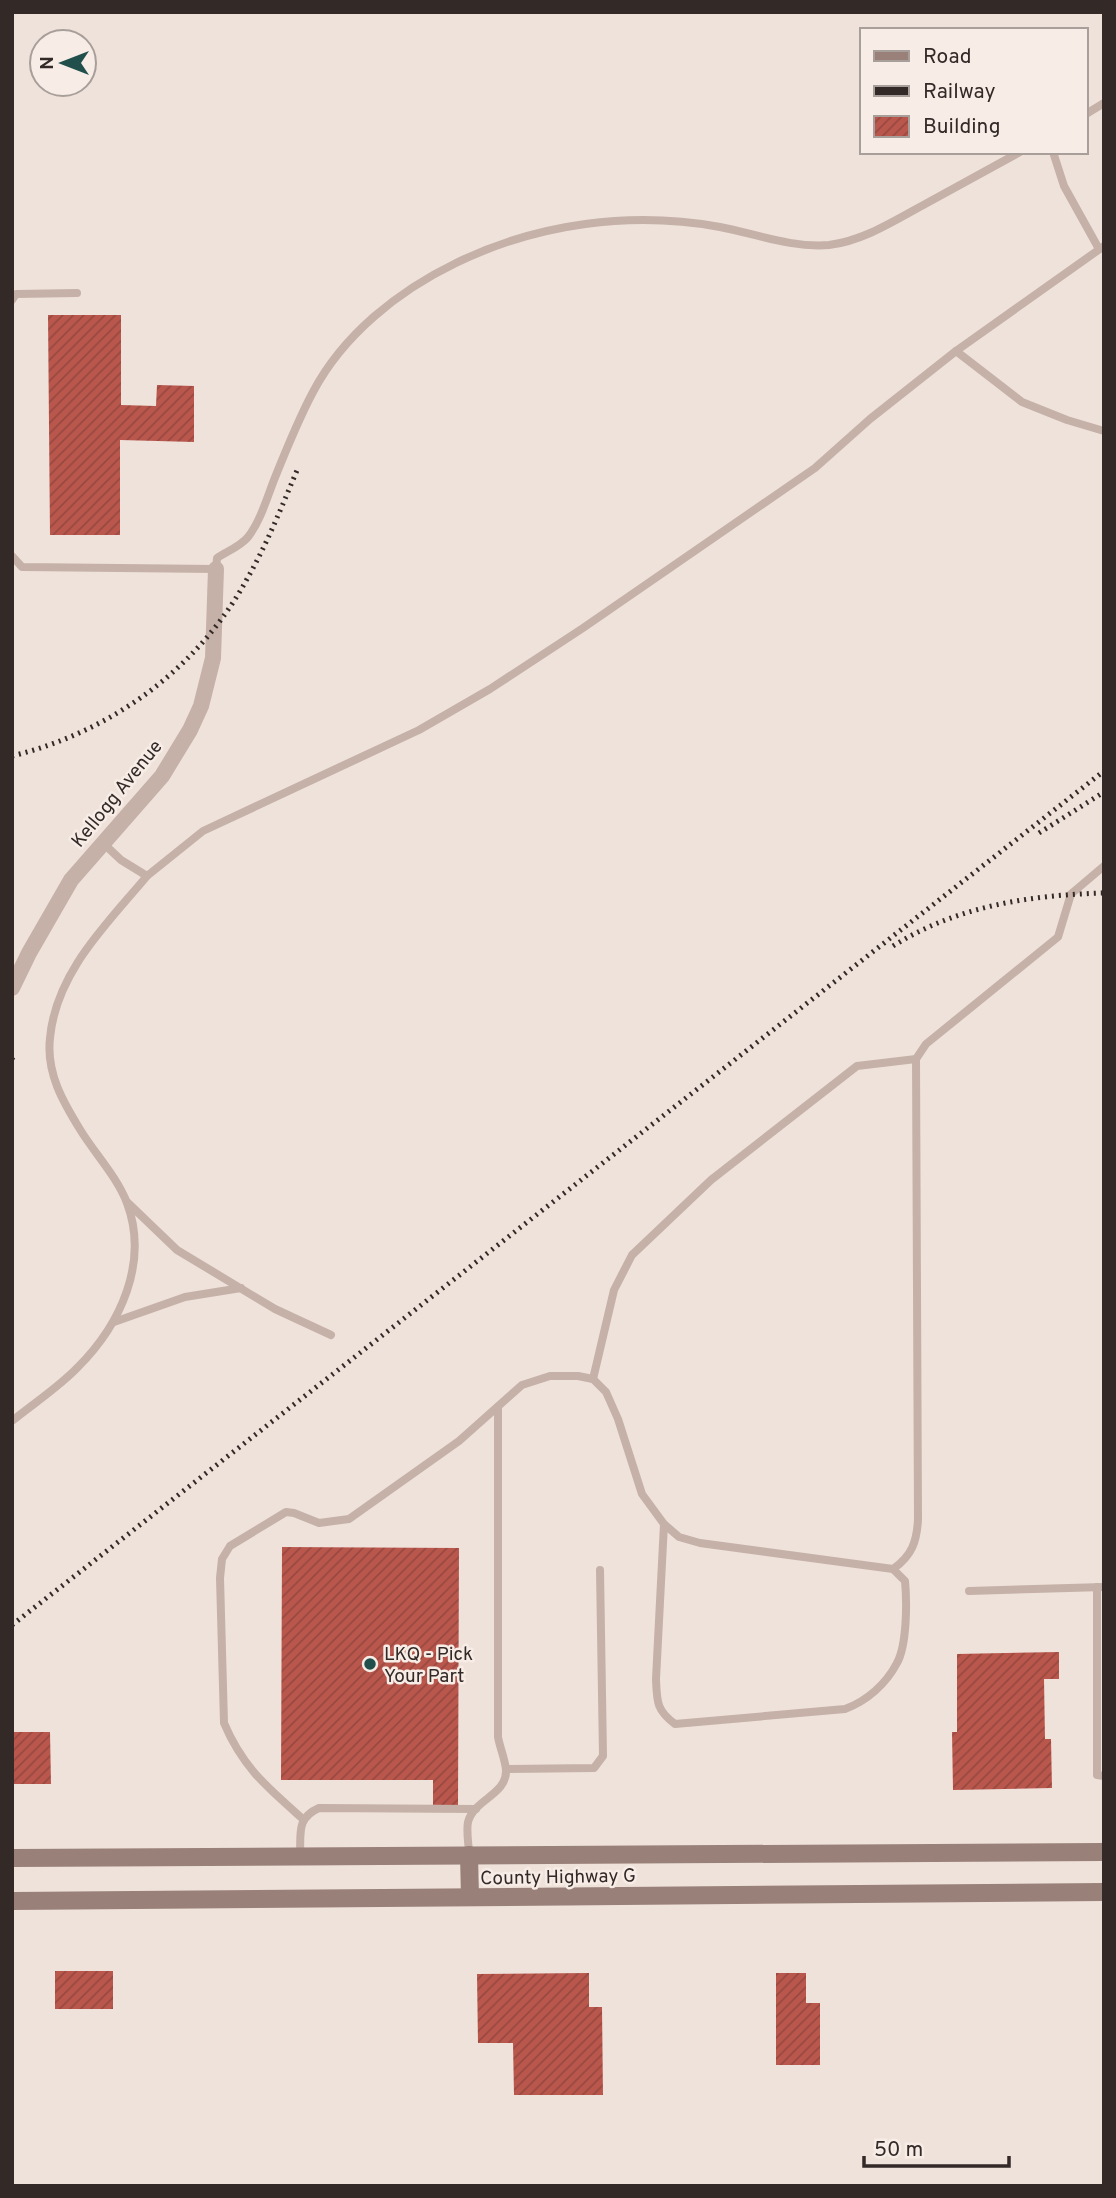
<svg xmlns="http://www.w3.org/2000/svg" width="1116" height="2198" font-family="Overpass,sans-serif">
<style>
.building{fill:url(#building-hatch)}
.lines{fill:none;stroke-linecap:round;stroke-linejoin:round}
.lane{stroke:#c5b1a8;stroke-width:8}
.street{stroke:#c5b1a8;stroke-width:16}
.secondary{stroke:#998079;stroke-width:18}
.rail{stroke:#332927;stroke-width:5;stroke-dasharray:2 5;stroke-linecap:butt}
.poi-dot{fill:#21504c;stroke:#f7ede6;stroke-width:2.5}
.labels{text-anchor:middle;stroke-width:5;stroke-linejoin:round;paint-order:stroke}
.street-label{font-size:19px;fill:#332927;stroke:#f7ede6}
.poi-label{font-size:19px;fill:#332927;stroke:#f7ede6;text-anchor:start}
</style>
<defs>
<pattern id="building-hatch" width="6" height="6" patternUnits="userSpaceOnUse" patternTransform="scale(1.75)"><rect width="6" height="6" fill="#ba574d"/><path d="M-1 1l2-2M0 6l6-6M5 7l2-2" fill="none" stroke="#984840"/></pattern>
</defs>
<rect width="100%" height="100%" fill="#efe2da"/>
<g class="building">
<path d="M48 315H121V405L156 406 157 385 194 386V442L120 440V535H50Z"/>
<path d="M282 1547 459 1548 458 1806H433V1780H281Z"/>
<path d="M1059 1652V1679H1044L1045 1739H1051L1052 1788 953 1790 952 1732H957V1654Z"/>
<path d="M12 1732H50L51 1784H12Z"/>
<rect x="55" y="1971" width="58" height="38"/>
<path d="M589 1973V2007H602L603 2095H514L513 2043H478L477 1974Z"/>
<path d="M776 1973H806V2003H820V2065H776Z"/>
</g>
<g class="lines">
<g class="lane">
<path d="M1086 114 1104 103"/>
<path d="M1053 152 1064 186 1099 249"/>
<path d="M12 300 16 294 77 293"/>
<path d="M956 351 1022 402 1067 420 1104 431"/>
<path d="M12 556 22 567 216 569 217 558C226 552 241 546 248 537 260 522 267 498 274 480 286 450 298 420 313 392 343 335 398 291 456 263 538 223 631 211 720 227 756 234 792 248 829 245 864 241 897 219 927 203 958 186 989 169 1020 152"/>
<path d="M103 843 121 860 147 876 203 831 419 730 490 689 583 628 815 468 870 419 956 351 1104 246"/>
<path d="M127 1202 177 1250 275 1309 331 1335"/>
<path d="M114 1322 185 1297 241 1288"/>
<path d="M593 1379 614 1290 632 1255 711 1180 857 1066 916 1059"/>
<path d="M12 1421C34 1403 59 1387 78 1367 121 1324 149 1262 127 1203 117 1177 96 1155 81 1131 63 1102 46 1073 50 1038 56 972 107 924 147 876"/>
<path d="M893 1569C912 1556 917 1541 918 1519L916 1059 926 1044 1058 937 1071 894 1104 866"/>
<path d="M1097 1587V1775L1104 1776"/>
<path d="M969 1591 1104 1587"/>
<path d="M506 1769 594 1768 603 1756 600 1570"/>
<path d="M303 1819C268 1788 243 1768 224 1723L220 1578 222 1559 230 1546 286 1512 294 1513 319 1523 349 1519 459 1441 522 1385 550 1376H578L593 1379 606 1392 618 1419 642 1494 664 1524 679 1537 700 1543 893 1569 905 1581C907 1602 907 1645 897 1663 886 1684 867 1701 845 1709L675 1724C656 1710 657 1701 656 1679L664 1524"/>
<path d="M469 1855C469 1845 466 1832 468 1822 474 1799 507 1795 506 1770 505 1759 500 1748 498 1737V1407"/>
<path d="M300 1856C301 1834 296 1818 319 1808L476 1809"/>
</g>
<path class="street" d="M12 988 29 953 71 880 162 776 190 730 201 706 213 658 216 569"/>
<g class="secondary">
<path d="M469 1855 470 1897"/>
<path d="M12 1858 1104 1852"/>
<path d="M12 1901 1104 1892"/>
</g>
<g class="rail">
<path d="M12 756C111 732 198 669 247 579 267 544 282 506 298 468"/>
<path d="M1039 833 1104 792"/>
<path d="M893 946C957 906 1030 895 1104 893"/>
<path d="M12 1059 15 1053"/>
<path d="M12 1625 1104 771"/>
</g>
</g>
<circle class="poi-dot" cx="370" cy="1664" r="7"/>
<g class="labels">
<g class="street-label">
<text transform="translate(116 793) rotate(-51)" y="7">Kellogg Avenue</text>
<text transform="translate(558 1876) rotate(-1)" y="7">County Highway G</text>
</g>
<g class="poi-label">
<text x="384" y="1660">LKQ - Pick<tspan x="384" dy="22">Your Part</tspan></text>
</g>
</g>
<rect width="1116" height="2198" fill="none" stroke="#332927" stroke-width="28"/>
<rect x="860" y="28" width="228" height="126" fill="#f7ede6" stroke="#a99f9a" stroke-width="2"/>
<rect x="874" y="51" width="35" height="10" fill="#998079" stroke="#a99f9a" stroke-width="2"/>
<text x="923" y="63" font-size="21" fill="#332927">Road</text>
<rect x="874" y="86" width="35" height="10" fill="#332927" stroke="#a99f9a" stroke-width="2"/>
<text x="923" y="98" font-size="21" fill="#332927">Railway</text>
<rect x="874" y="116" width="35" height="21" fill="url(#building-hatch)" stroke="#a99f9a" stroke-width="2"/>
<text x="923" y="133" font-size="21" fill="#332927">Building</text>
<g transform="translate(63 63) rotate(270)"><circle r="33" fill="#f7ede6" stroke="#a99f9a" stroke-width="2"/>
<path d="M0-5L12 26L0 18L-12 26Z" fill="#21504c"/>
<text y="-10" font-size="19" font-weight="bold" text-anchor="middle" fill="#332927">N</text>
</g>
<path d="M864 2156v10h145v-10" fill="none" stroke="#332927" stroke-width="3.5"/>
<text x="874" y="2156" font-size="21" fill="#332927" stroke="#f7ede6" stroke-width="5" paint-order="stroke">50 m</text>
</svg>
